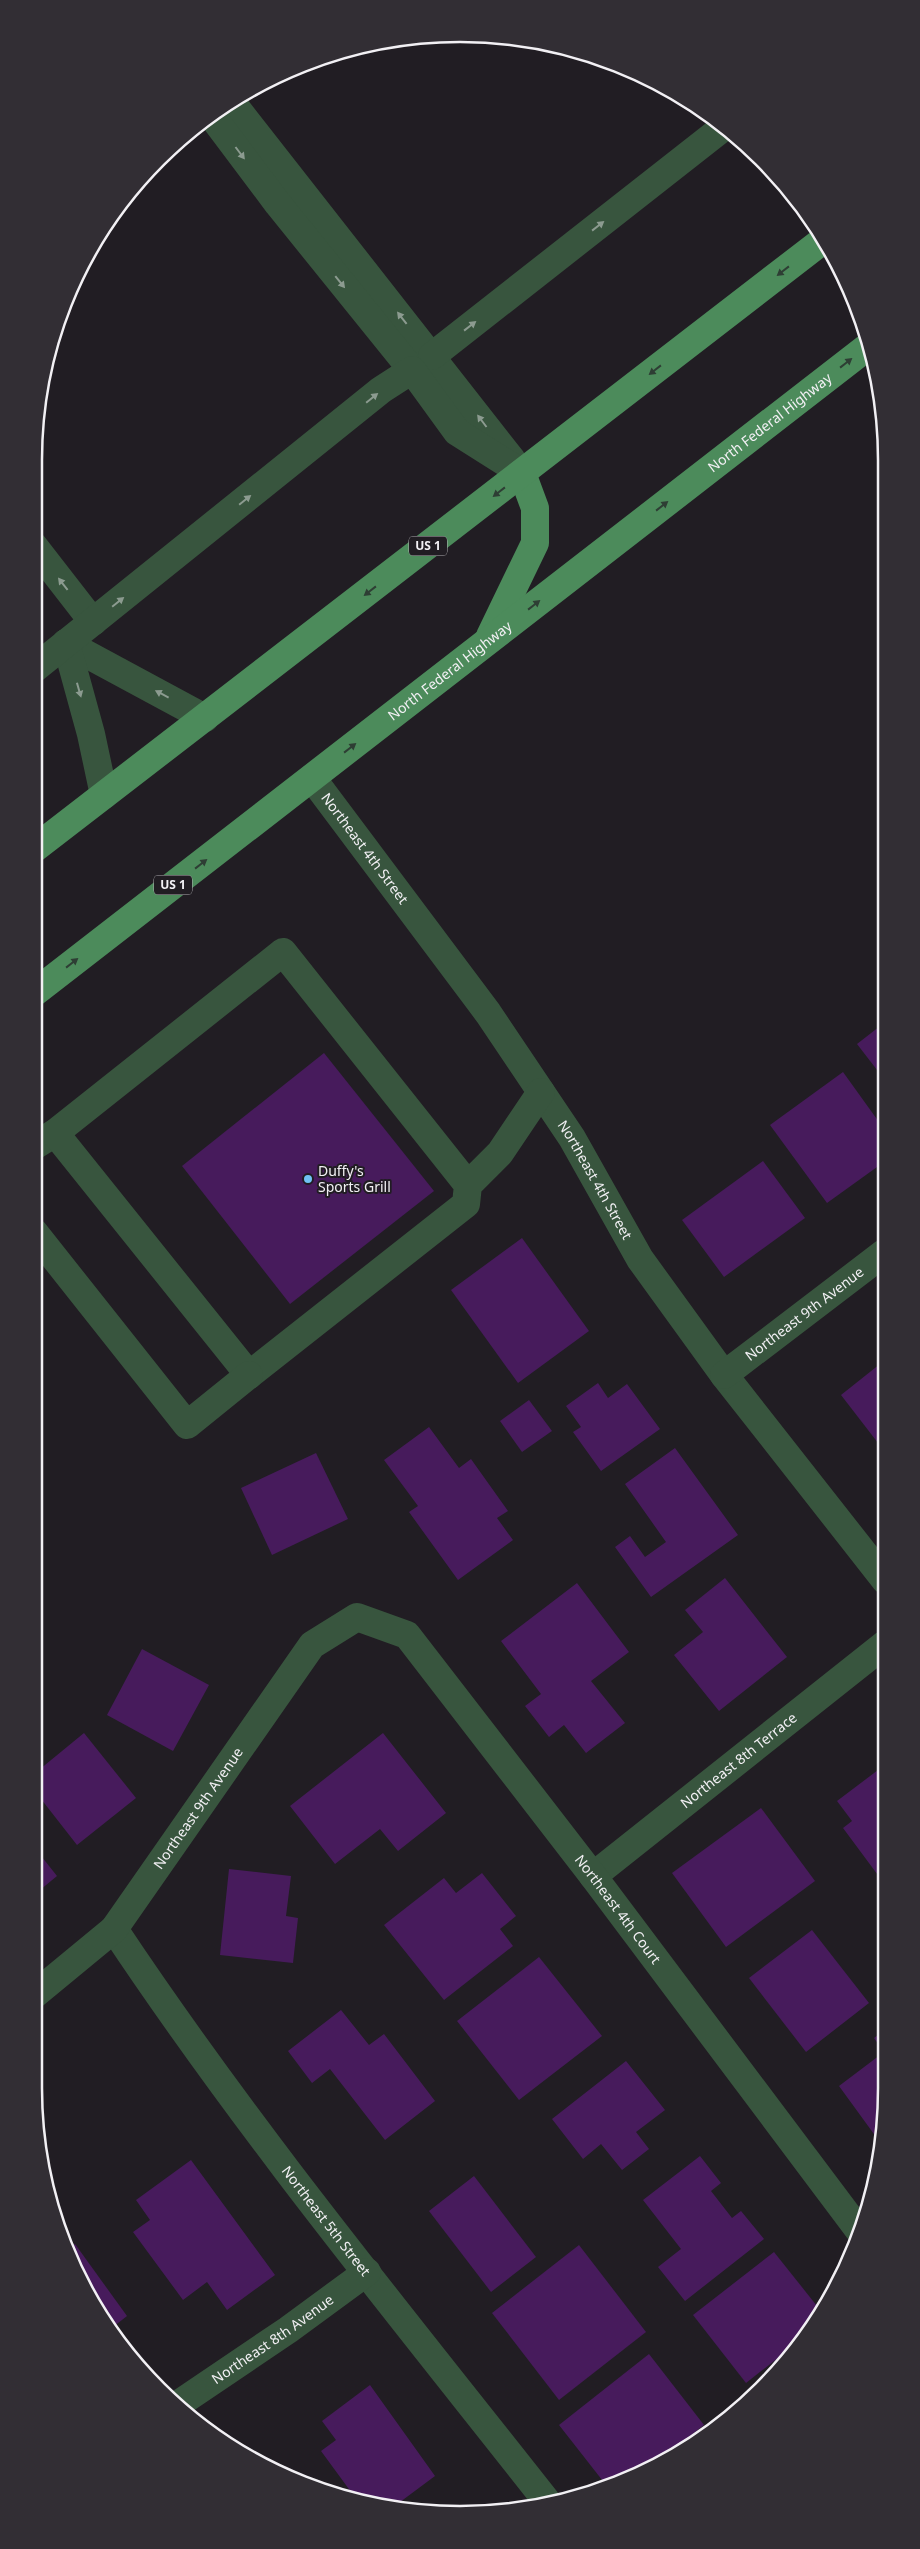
<svg xmlns="http://www.w3.org/2000/svg" width="920" height="2549" font-family="'Noto Sans',sans-serif">
<style>
.building{fill:#471b5c}
.lines{fill:none;stroke-linecap:round;stroke-linejoin:round}
.minor{stroke:#38553e;stroke-width:28}
.major{stroke:#4c8b5b;stroke-width:28}
.oneway{fill:#8c9b90}
.oneway2{fill:#2e3e34}
.poi-dot{fill:#70c2f4;stroke:#211d23;stroke-width:2}
.labels{text-anchor:middle;stroke-width:4;stroke-linejoin:round;paint-order:stroke}
.shield{fill:#211d23;stroke:#b3b1b5;stroke-width:1}
.shield-label{font-size:12px;font-weight:bold;fill:#f2f0f4}
.street-label{font-size:14px;fill:#f2f0f4;stroke:#211d23}
.poi-label{font-size:14px;fill:#f2f0f4;stroke:#211d23;text-anchor:start}
.rim{fill:none;stroke:#f2f0f4;stroke-width:2.5}
</style>
<rect width="100%" height="100%" fill="#211d23"/>
<g class="building">
<path d="M884 1023V1079L857 1044Z"/>
<path d="M324 1053 434 1191 290 1304 182 1166Z"/>
<path d="M843 1072 884 1129V1162L827 1203 770 1125Z"/>
<path d="M763 1161 805 1218 724 1277 682 1220Z"/>
<path d="M522 1238 589 1331 518 1383 451 1290Z"/>
<path d="M885 1360V1452L841 1395Z"/>
<path d="M598 1383 608 1398 627 1384 660 1429 601 1471 573 1432 581 1427 566 1406Z"/>
<path d="M529 1400 552 1431 522 1452 500 1421Z"/>
<path d="M429 1427 459 1468 471 1459 508 1511 497 1518 513 1540 458 1580 409 1512 418 1506 384 1460Z"/>
<path d="M675 1448 738 1535 651 1597 615 1547 630 1536 645 1557 666 1542 625 1484Z"/>
<path d="M316 1453 348 1519 272 1555 241 1488Z"/>
<path d="M725 1578 787 1657 719 1711 674 1655 703 1632 685 1610Z"/>
<path d="M577 1583 629 1652 591 1681 625 1723 586 1753 564 1725 549 1737 525 1706 541 1694 501 1641Z"/>
<path d="M142 1649 209 1685 173 1751 107 1715Z"/>
<path d="M84 1733 136 1798 77 1845 34 1790V1774Z"/>
<path d="M383 1733 446 1813 398 1851 380 1829 335 1864 290 1806Z"/>
<path d="M886 1764V1886L843 1828 852 1821 837 1801Z"/>
<path d="M761 1808 815 1881 726 1947 672 1873Z"/>
<path d="M34 1847 57 1876 34 1895Z"/>
<path d="M229 1869 291 1876 286 1916 298 1918 293 1963 220 1955Z"/>
<path d="M482 1873 516 1916 500 1929 513 1946 444 2000 384 1925 444 1878 456 1893Z"/>
<path d="M812 1930 869 2003 806 2052 749 1978Z"/>
<path d="M539 1957 602 2036 519 2100 457 2021Z"/>
<path d="M341 2010 369 2045 384 2034 435 2101 385 2140 330 2069 312 2083 288 2051Z"/>
<path d="M886 2029V2089L879 2141 839 2086 884 2052 874 2038Z"/>
<path d="M626 2061 665 2110 636 2132 649 2149 622 2170 601 2144 583 2159 552 2119Z"/>
<path d="M700 2156 721 2183 711 2191 732 2218 741 2211 764 2239 685 2301 658 2267 681 2249 643 2200Z"/>
<path d="M191 2160 275 2275 227 2310 207 2282 183 2300 133 2232 150 2220 136 2200Z"/>
<path d="M474 2176 536 2257 491 2292 429 2211Z"/>
<path d="M75 2244 127 2316 113 2327 66 2252Z"/>
<path d="M579 2245 646 2332 559 2400 492 2313Z"/>
<path d="M774 2252 821 2311 807 2335 746 2383 693 2315Z"/>
<path d="M649 2354 704 2425 658 2461 606 2485 559 2425Z"/>
<path d="M370 2385 435 2476 392 2508 354 2496 321 2451 336 2440 322 2421Z"/>
</g>
<g class="lines">
<g class="minor">
<path d="M227 105 237 109 512 460"/>
<path d="M216 113 215 120 278 204 412 370"/>
<path d="M432 356 720 130"/>
<path d="M34 546 93 622"/>
<path d="M66 643 205 718"/>
<path d="M66 643 91 734 104 795"/>
<path d="M34 669 381 390 412 370 457 432 522 473"/>
<path id="s1" d="M312 778 488 1013 572 1138 640 1259 724 1375 885 1580"/>
<path d="M34 1146 55 1133"/>
<path d="M468 1185 466 1204 249 1375 55 1133 283 952 468 1185 500 1153 541 1092"/>
<path d="M34 1232 187 1425 249 1375"/>
<path id="s2" d="M724 1375 884 1253"/>
<path id="s3" d="M593 1876 885 1644"/>
<path id="s4" d="M114 1929C247 2129 401 2316 549 2504"/>
<path id="s5" d="M34 1995 114 1929 312 1645 357 1617 407 1635 593 1876 858 2229"/>
<path id="s6" d="M177 2405 288 2330 367 2272"/>
</g>
<g class="major">
<path d="M490 636 535 543V508L522 473"/>
<path d="M34 849 822 241"/>
<path id="s7" d="M34 993 866 348"/>
</g>
</g>
<defs><path id="oneway-solid" d="M-6-.8H1V-3.2L6.5 0L1 3.2V.8H-6Z" transform="scale(1.25)"/></defs>
<g class="oneway">
<use href="#oneway-solid" transform="translate(240 153) rotate(53)"/>
<use href="#oneway-solid" transform="translate(598 226) rotate(-38)"/>
<use href="#oneway-solid" transform="translate(340 282) rotate(51)"/>
<use href="#oneway-solid" transform="translate(402 318) rotate(-128)"/>
<use href="#oneway-solid" transform="translate(470 326) rotate(-38)"/>
<use href="#oneway-solid" transform="translate(372 398) rotate(-39)"/>
<use href="#oneway-solid" transform="translate(482 421) rotate(-127)"/>
<use href="#oneway-solid" transform="translate(245 500) rotate(-39)"/>
<use href="#oneway-solid" transform="translate(63 584) rotate(-128)"/>
<use href="#oneway-solid" transform="translate(118 602) rotate(-39)"/>
<use href="#oneway-solid" transform="translate(79 690) rotate(74)"/>
<use href="#oneway-solid" transform="translate(162 694) rotate(-152)"/>
</g>
<g class="oneway2">
<use href="#oneway-solid" transform="translate(783 271) rotate(142)"/>
<use href="#oneway-solid" transform="translate(846 363) rotate(-38)"/>
<use href="#oneway-solid" transform="translate(655 370) rotate(142)"/>
<use href="#oneway-solid" transform="translate(499 492) rotate(142)"/>
<use href="#oneway-solid" transform="translate(662 506) rotate(-38)"/>
<use href="#oneway-solid" transform="translate(370 591) rotate(142)"/>
<use href="#oneway-solid" transform="translate(534 605) rotate(-38)"/>
<use href="#oneway-solid" transform="translate(350 748) rotate(-38)"/>
<use href="#oneway-solid" transform="translate(201 864) rotate(-38)"/>
<use href="#oneway-solid" transform="translate(72 963) rotate(-38)"/>
</g>
<circle class="poi-dot" cx="308" cy="1179" r="5"/>
<g class="labels">
<g class="shield">
<rect x="409" y="536.5" width="38" height="19" rx="4"/>
<rect x="154" y="875.5" width="38" height="19" rx="4"/>
</g>
<g class="shield-label">
<text x="428" y="550">US 1</text>
<text x="173" y="889">US 1</text>
</g>
<g class="street-label">
<text dy="5" stroke="none"><textPath href="#s7" startOffset="931">North Federal Highway</textPath></text>
<text dy="5" stroke="none"><textPath href="#s7" startOffset="526">North Federal Highway</textPath></text>
<text dy="5" stroke="none"><textPath href="#s1" startOffset="88">Northeast 4th Street</textPath></text>
<text dy="5" stroke="none"><textPath href="#s1" startOffset="492">Northeast 4th Street</textPath></text>
<text dy="5" stroke="none"><textPath href="#s2" startOffset="101">Northeast 9th Avenue</textPath></text>
<text dy="5" stroke="none"><textPath href="#s3" startOffset="186">Northeast 8th Terrace</textPath></text>
<text dy="5" stroke="none"><textPath href="#s5" startOffset="251">Northeast 9th Avenue</textPath></text>
<text dy="5" stroke="none"><textPath href="#s5" startOffset="902">Northeast 4th Court</textPath></text>
<text dy="5" stroke="none"><textPath href="#s4" startOffset="361">Northeast 5th Street</textPath></text>
<text dy="5" stroke="none"><textPath href="#s6" startOffset="116">Northeast 8th Avenue</textPath></text>
</g>
<g class="poi-label">
<text x="318" y="1176">Duffy's<tspan x="318" dy="16">Sports Grill</tspan></text>
</g>
</g>
<path d="M0 0H920V2549H0ZM460 42H460A418 418 0 0 1 878 460V2088A418 418 0 0 1 460 2506H460A418 418 0 0 1 42 2088V460A418 418 0 0 1 460 42Z" fill="#322e34" fill-rule="evenodd"/>
<path class="rim" d="M460 42H460A418 418 0 0 1 878 460V2088A418 418 0 0 1 460 2506H460A418 418 0 0 1 42 2088V460A418 418 0 0 1 460 42Z"/>
</svg>
